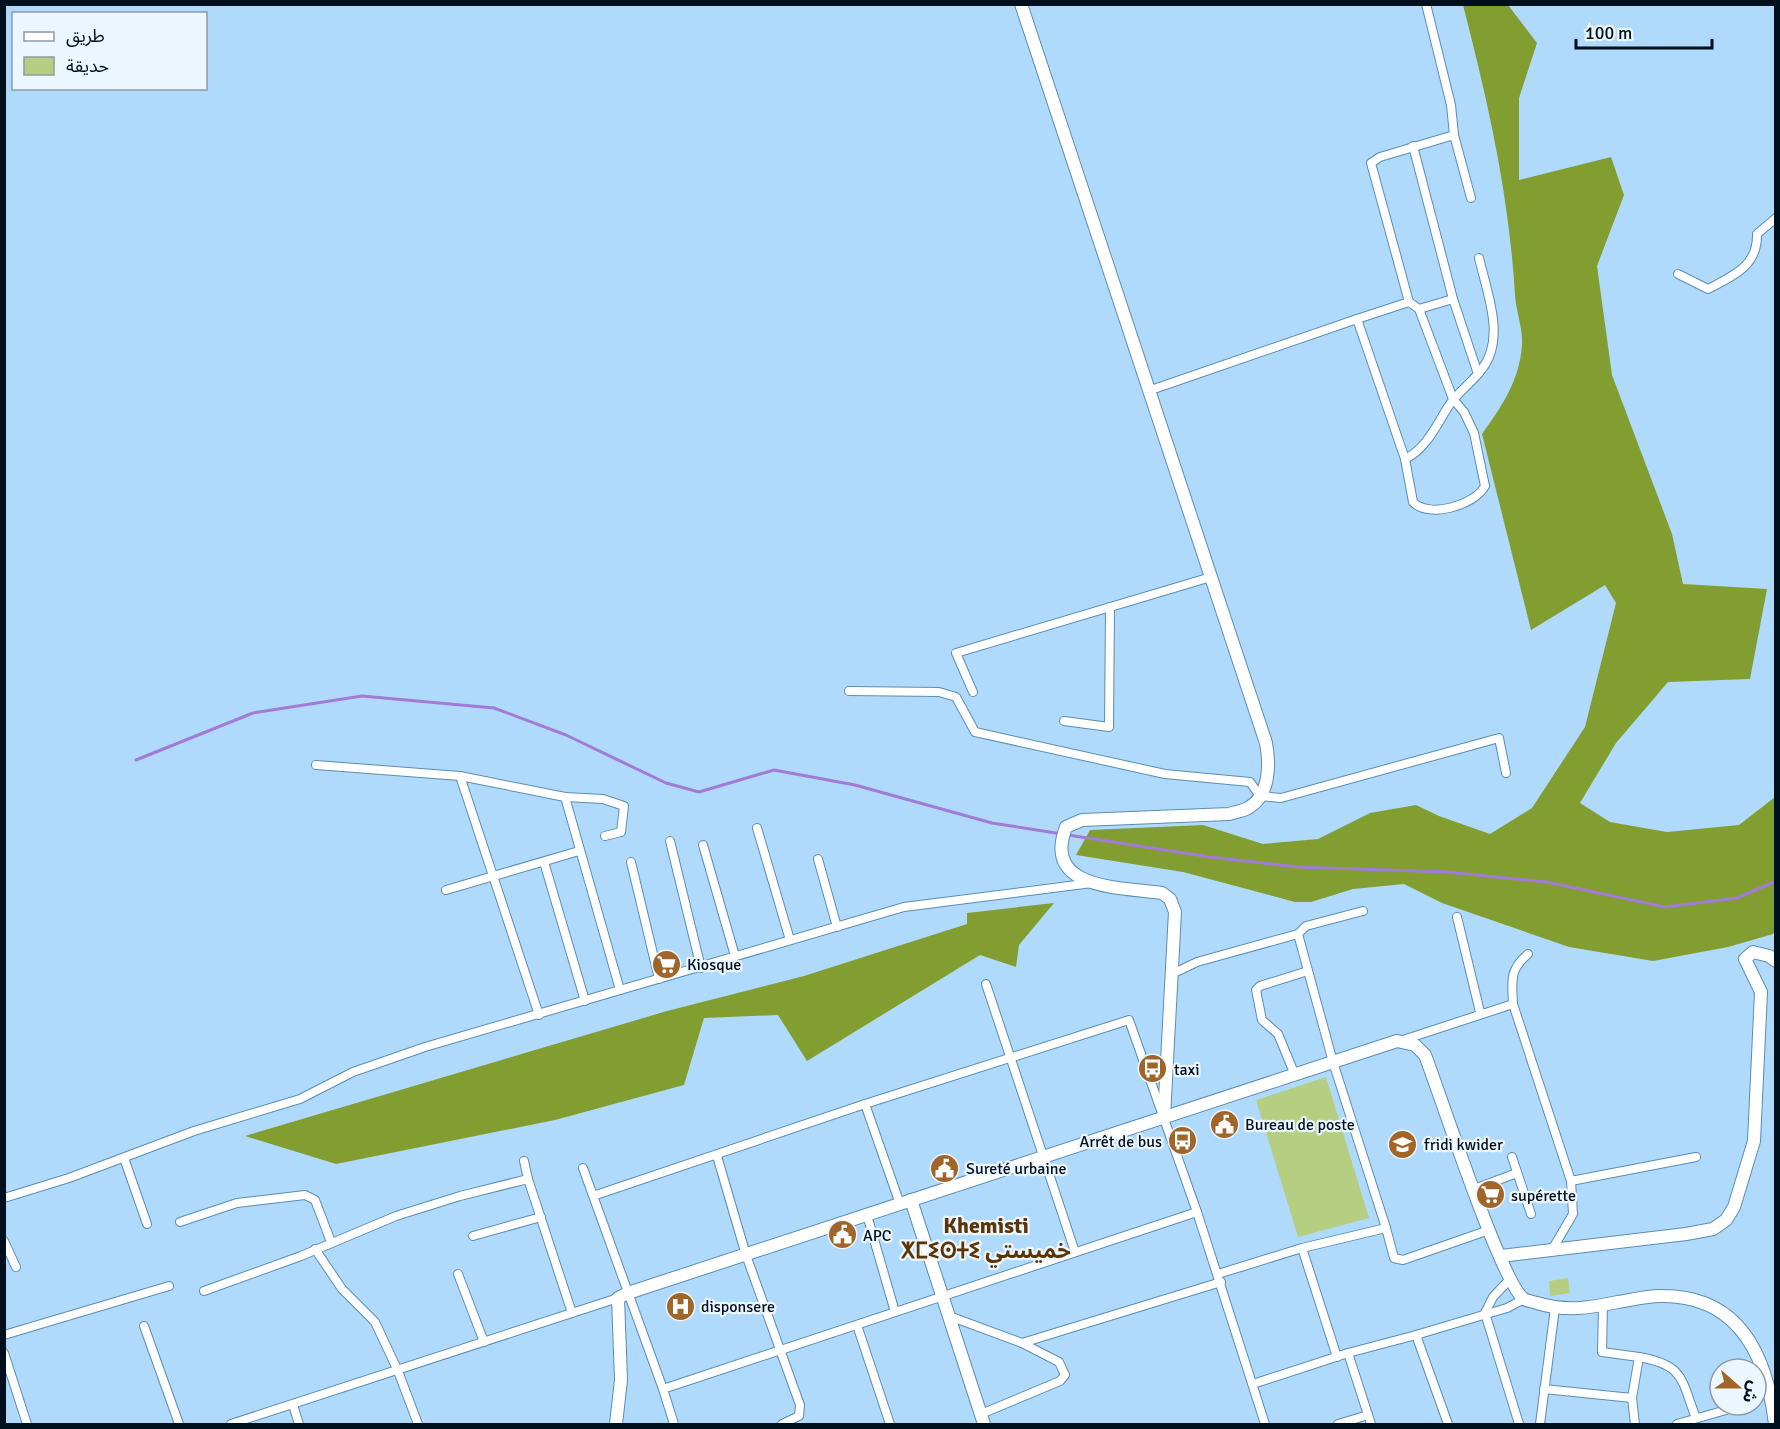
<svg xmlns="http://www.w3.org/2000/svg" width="1780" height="1429" font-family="Signika,'Noto Sans Arabic','Noto Sans Tifinagh',sans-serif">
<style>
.green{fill:#b6ce81}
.forest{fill:#829e30}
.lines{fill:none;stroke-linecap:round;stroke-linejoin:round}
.stream{stroke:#a27bd7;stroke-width:3}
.street-casing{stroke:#5b8db4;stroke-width:10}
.secondary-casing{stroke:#5b8db4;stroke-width:14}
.street{stroke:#fff;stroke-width:8}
.secondary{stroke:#fff;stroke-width:12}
.labels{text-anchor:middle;stroke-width:4.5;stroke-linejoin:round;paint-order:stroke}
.poi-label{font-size:16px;fill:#000f1d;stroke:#ecf6ff;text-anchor:start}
.district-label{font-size:22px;font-weight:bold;fill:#5c3405;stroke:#ecf6ff}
</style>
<rect width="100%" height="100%" fill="#b0dafb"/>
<g class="green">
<path d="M1326 1077 1369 1218 1298 1237 1256 1100Z"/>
<path d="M1568 1278 1570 1293 1550 1296 1549 1281Z"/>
</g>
<g class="forest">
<path d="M1463 5H1508L1537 43 1519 98V180L1611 157 1624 195 1597 266 1612 375 1672 534 1683 584 1767 589 1750 679 1668 682 1616 743 1580 803 1610 822 1667 832 1739 825 1775 797 1776 931 1773 934 1728 947 1653 961 1569 947 1442 903 1404 884 1353 889 1311 902H1295L1183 872 1076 855 1090 830 1203 825 1263 844 1318 839 1370 813 1416 805 1439 816 1490 834 1532 808 1585 727 1616 603 1605 585 1531 630 1482 434C1502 406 1520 380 1522 344 1523 329 1516 311 1515 295 1509 194 1488 102 1463 5Z"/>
<path d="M1054 903 1019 945 1016 967 980 955 807 1061 778 1015 704 1018 684 1085 555 1120 336 1164 245 1136 667 1011 804 976 967 924V913Z"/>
</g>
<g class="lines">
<g class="stream">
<path d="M136 760 253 713 362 696 494 708 566 735 666 783 699 792 774 770 855 785 992 823 1062 834"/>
<path d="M1068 835 1210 857 1298 867 1447 872 1547 882 1665 907 1737 898 1776 881"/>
</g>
<defs>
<g id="street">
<path d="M1454 135 1471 198"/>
<path d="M1413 146 1453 299"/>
<path d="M1678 274 1708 289C1733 276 1758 266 1757 234L1776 218"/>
<path d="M1409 302 1371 163 1380 157 1454 135 1451 105 1426 4"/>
<path d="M1419 309 1453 299 1478 374"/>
<path d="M1357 319 1409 302 1419 309 1453 399 1464 412 1474 433 1485 486C1475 505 1429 519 1413 502L1405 459"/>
<path d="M1148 391 1357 319 1405 459C1426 449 1436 426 1448 407 1457 392 1472 383 1482 369 1506 338 1487 293 1479 258"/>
<path d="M849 691 939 692 956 697 975 732 1165 774 1250 782 1260 796 1281 798 1499 738 1506 773"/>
<path d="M973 692 956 653 1211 577"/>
<path d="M1064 721 1109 727 1110 607"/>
<path d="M316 765 460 776 565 797 603 799 624 806 621 832 605 836"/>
<path d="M460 776 539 1015"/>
<path d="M565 797 620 990"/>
<path d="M757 828 790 940"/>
<path d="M670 841 701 968"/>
<path d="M703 845 735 956"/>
<path d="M818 859 837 927"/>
<path d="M544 862 585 1001"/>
<path d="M631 862 659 979"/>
<path d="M446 890 579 851"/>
<path d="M1457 917 1480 1012"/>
<path d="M1298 934 1306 926 1363 911"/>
<path d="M1528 954C1509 970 1512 981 1513 1004L1571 1181"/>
<path d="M1172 974 1197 962 1298 934 1333 1062 1386 1228"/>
<path d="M986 984 1075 1252"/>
<path d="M1400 1041 1513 1004"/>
<path d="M1295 1075 1278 1034 1262 1020 1256 990 1260 986 1308 971"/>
<path d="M865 1104 900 1204"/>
<path d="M717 1156 746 1255 800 1405 799 1416 782 1424"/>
<path d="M1512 1157 1531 1214"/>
<path d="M124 1158 147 1224"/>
<path d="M524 1161 528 1179"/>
<path d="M583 1168 663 1389 1197 1212 1129 1020 865 1104 593 1196"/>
<path d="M1474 1189 1517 1173"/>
<path d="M4 1198 69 1178 194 1131 300 1099 353 1072 425 1047 904 907 1092 883"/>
<path d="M1197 1212 1265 1424"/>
<path d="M867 1215 895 1312"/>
<path d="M180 1222 237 1203 305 1195 315 1200 331 1242"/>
<path d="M473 1236 541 1217"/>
<path d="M4 1241 16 1267"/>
<path d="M1302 1248 1337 1357"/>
<path d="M1553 1248 1573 1214 1571 1181 1696 1157"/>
<path d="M315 1249 342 1289 375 1322 398 1371 418 1424"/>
<path d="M458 1274 484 1342"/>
<path d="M1218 1274 1302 1248 1386 1228 1394 1258 1403 1260 1489 1230"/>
<path d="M1510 1279 1493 1297 1485 1313 1519 1424"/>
<path d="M204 1291 301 1256 396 1216 460 1196 528 1179 572 1313"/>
<path d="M949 1316 1022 1343 1059 1362 1065 1375 1060 1381 981 1414"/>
<path d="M857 1325 890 1424"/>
<path d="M144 1326 179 1424"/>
<path d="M4 1335 169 1286"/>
<path d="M1022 1343 1221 1282"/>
<path d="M4 1353 27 1424"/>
<path d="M1348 1353 1371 1424"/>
<path d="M1639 1357C1685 1365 1681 1380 1696 1418"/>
<path d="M1253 1384 1348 1353 1420 1334"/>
<path d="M663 1389 674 1424"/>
<path d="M1544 1389 1632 1398 1639 1357 1602 1352 1603 1305"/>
<path d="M1632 1398 1635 1424"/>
<path d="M293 1405 299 1424"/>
<path d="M231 1424 618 1298"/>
<path d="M1338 1424 1368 1415"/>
<path d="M1448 1424 1416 1335 1507 1308 1524 1299"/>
<path d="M1540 1424 1555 1308"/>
<path d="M1677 1424 1726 1410"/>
</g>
<g id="secondary">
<path d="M1021 4 1266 743C1270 764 1270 796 1248 808 1243 811 1235 812 1229 814L1082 820 1066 827C1042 890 1120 887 1162 893L1170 899 1175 912 1164 1117"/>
<path d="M911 1200 984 1424"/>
<path d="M1501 1256 1686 1234 1713 1229 1726 1220 1734 1207 1754 1141 1761 992 1745 959 1753 952 1769 956 1776 961"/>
<path d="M616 1424 621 1380 618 1298 628 1293 1397 1041 1415 1045 1425 1055C1439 1091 1502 1285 1524 1299 1527 1301 1534 1302 1537 1303 1566 1312 1589 1308 1618 1302 1632 1300 1648 1295 1663 1296 1740 1296 1767 1357 1775 1424"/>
</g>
</defs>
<use href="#street" class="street-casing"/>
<use href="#secondary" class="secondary-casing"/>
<use href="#street" class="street"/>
<use href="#secondary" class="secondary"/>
</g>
<defs>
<symbol id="supermarket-disc" viewBox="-11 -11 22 22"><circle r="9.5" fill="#a16528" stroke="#ecf6ff"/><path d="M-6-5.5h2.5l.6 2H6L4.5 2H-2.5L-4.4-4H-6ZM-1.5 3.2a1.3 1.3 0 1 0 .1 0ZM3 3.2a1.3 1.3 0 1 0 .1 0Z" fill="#fff"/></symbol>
<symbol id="bus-disc" viewBox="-11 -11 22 22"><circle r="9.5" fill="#a16528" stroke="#ecf6ff"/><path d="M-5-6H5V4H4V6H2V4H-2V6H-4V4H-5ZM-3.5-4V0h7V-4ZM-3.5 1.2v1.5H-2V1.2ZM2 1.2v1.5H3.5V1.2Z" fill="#fff"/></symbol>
<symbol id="civic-disc" viewBox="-11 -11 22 22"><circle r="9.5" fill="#a16528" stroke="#ecf6ff"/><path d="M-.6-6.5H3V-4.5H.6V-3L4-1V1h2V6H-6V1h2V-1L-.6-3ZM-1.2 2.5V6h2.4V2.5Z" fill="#fff"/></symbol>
<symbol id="school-disc" viewBox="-11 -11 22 22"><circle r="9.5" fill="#a16528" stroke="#ecf6ff"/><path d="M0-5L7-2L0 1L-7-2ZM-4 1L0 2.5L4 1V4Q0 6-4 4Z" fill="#fff"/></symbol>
<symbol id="hospital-disc" viewBox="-11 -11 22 22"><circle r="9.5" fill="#a16528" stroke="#ecf6ff"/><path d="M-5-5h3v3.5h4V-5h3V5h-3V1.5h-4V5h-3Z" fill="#fff"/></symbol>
</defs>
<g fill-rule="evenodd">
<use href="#supermarket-disc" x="650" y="948" width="33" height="33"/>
<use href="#bus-disc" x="1136" y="1052" width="33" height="33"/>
<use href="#civic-disc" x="1208" y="1108" width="33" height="33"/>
<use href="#bus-disc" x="1166" y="1124" width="33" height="33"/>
<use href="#school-disc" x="1386" y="1128" width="33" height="33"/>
<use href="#civic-disc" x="928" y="1152" width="33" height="33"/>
<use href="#supermarket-disc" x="1474" y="1178" width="33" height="33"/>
<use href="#civic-disc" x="826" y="1218" width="33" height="33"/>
<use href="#hospital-disc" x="664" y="1290" width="33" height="33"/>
</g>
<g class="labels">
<g class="poi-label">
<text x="687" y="970">Kiosque</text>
<text x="1174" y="1075">taxi</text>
<text x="1245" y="1130">Bureau de poste</text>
<text x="1162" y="1147" text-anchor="end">Arrêt de bus</text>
<text x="1424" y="1150">fridi kwider</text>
<text x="966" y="1174">Sureté urbaine</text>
<text x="1511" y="1201">supérette</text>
<text x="863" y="1241">APC</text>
<text x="701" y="1312">disponsere</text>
</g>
<g class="district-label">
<text x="986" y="1233">Khemisti<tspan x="986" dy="25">ⵅⵎⵉⵙⵜⵉ خميستي</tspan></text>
</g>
</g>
<rect width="1780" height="1429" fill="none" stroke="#000f1d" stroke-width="12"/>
<rect x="12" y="12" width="195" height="78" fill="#ecf6ff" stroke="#8e9aa5" stroke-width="1.5"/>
<rect x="24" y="32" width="30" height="9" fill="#ffffff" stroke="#8e9aa5" stroke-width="1.5"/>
<text x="66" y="42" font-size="18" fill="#000f1d">طريق</text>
<rect x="24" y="57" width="30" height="18" fill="#b6ce81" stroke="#8e9aa5" stroke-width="1.5"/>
<text x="66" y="72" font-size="18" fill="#000f1d">حديقة</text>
<g transform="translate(1738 1387) rotate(111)"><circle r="28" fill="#ecf6ff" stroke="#8e9aa5" stroke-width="1.5"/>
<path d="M0-4.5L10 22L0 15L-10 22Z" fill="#a16528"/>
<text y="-9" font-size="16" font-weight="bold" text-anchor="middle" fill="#000f1d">ش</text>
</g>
<path d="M1576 39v9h136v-9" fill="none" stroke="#000f1d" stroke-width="3"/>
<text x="1585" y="39" font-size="18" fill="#000f1d" stroke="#ecf6ff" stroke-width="4.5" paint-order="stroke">100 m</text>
</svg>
